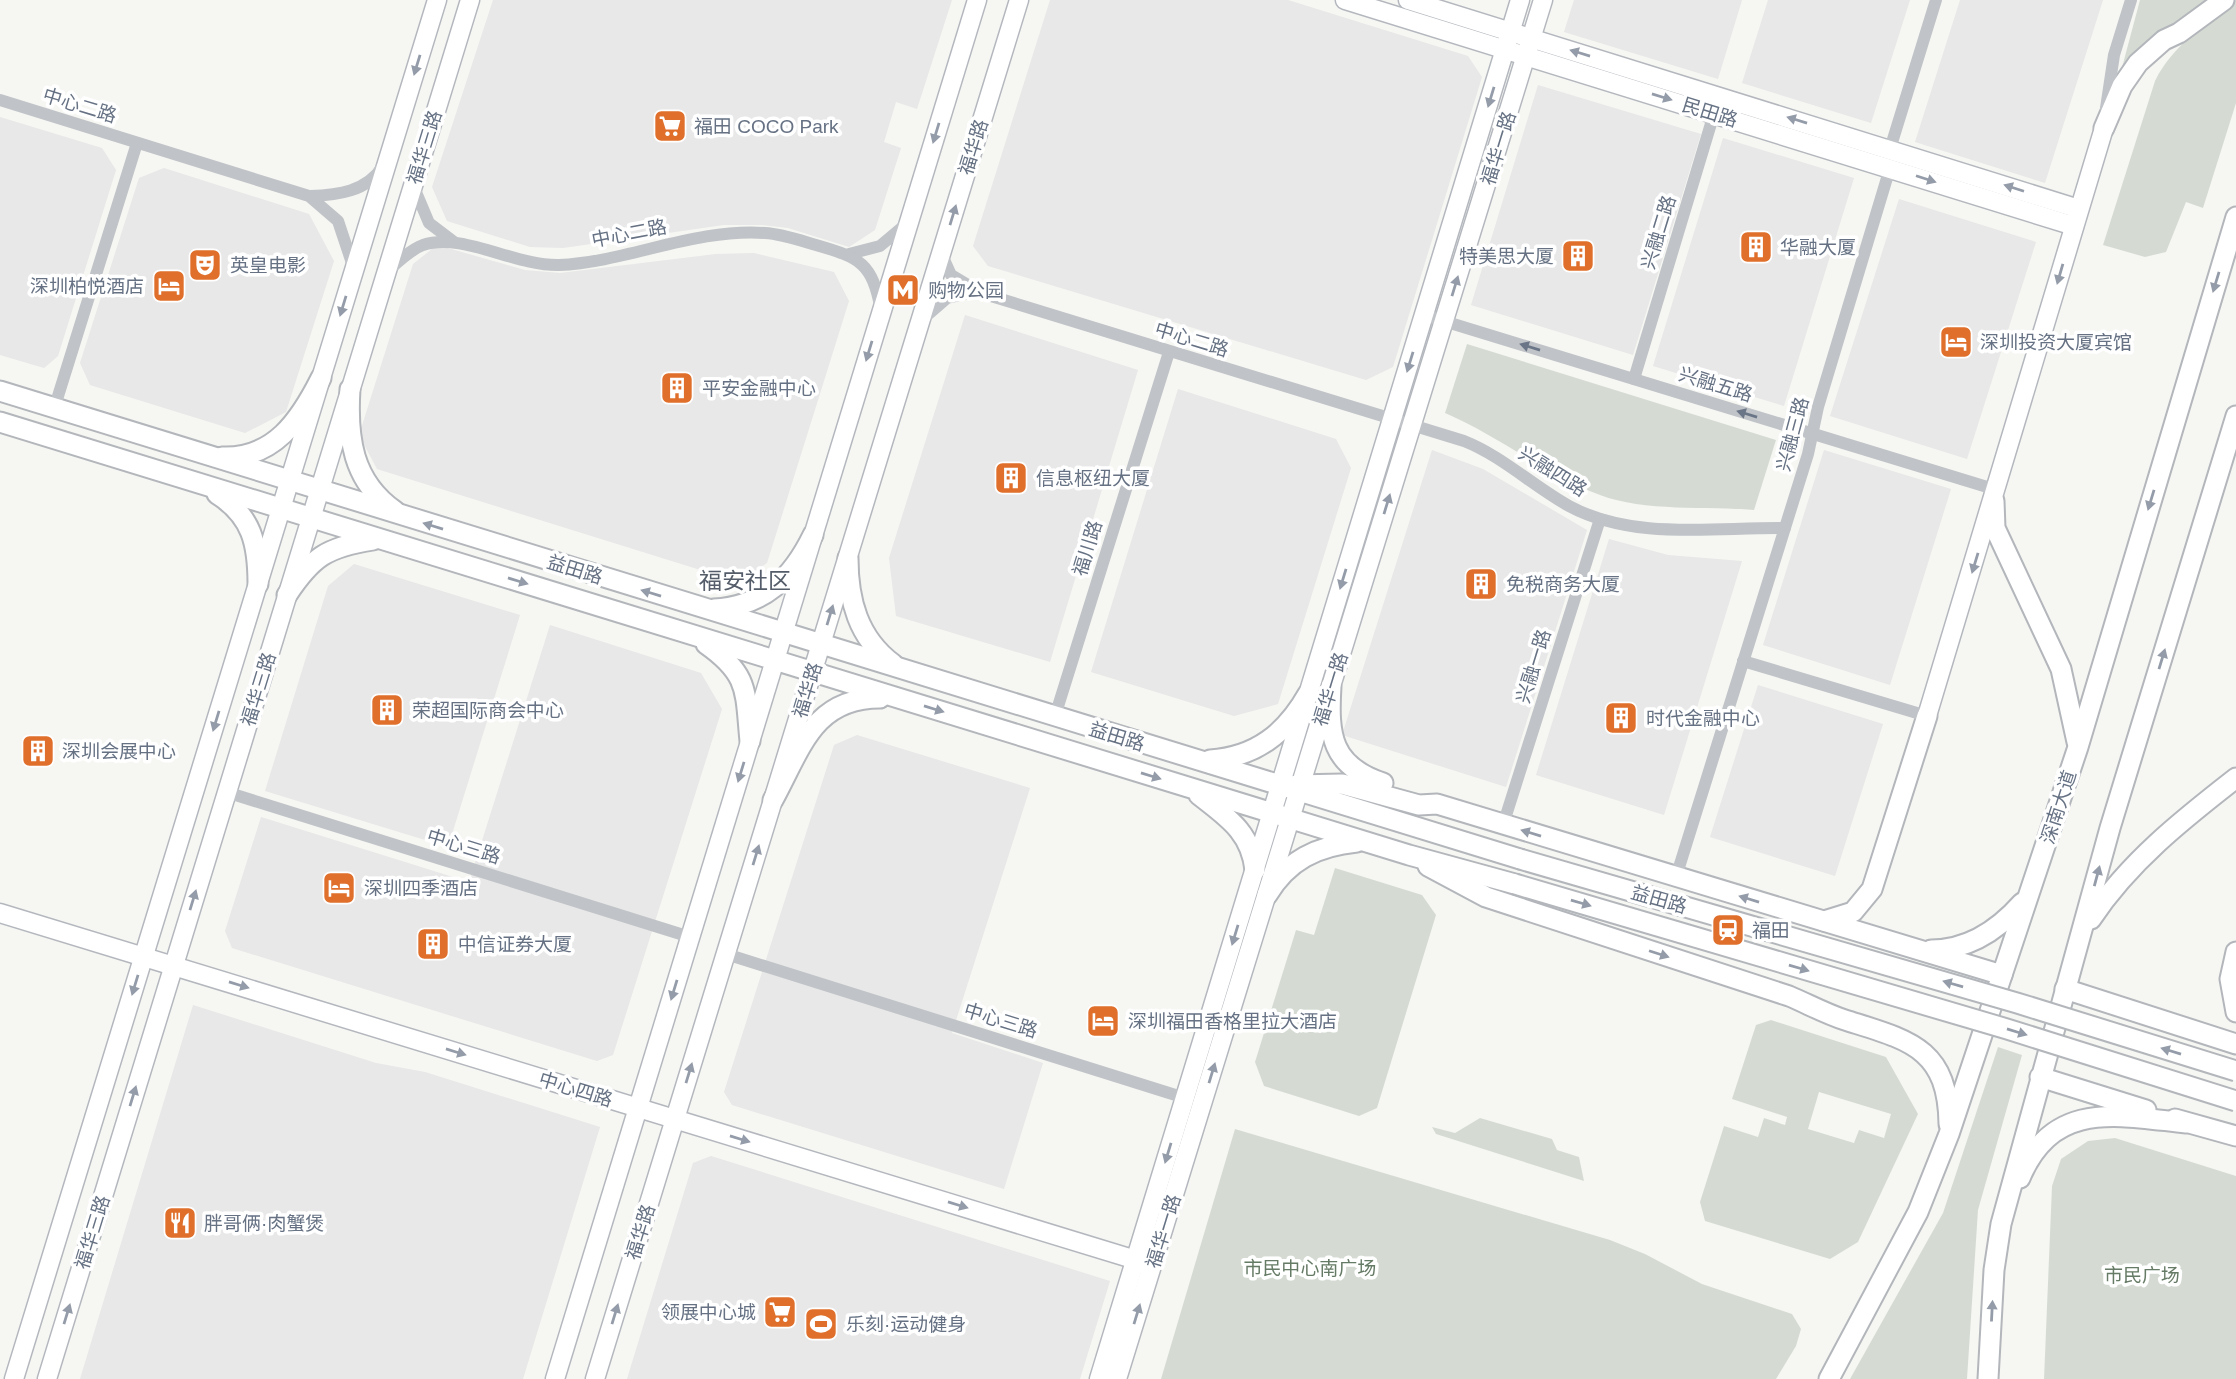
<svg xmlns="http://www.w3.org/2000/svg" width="2236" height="1379" font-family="Helvetica,'Noto Sans SC',sans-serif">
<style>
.built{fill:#e7e8e7}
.green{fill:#d5dbd3;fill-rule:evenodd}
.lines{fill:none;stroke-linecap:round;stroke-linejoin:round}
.secondary-casing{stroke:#b4b8be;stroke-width:21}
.primary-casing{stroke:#b3b6bb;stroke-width:23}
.street{stroke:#c0c3c7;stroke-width:12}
.secondary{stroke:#fff;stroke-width:18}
.primary{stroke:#fff;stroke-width:19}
.primary-bridge-casing{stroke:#b3b6bb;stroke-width:23;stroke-linecap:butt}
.primary-bridge{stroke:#fff;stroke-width:19}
.oneway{fill:#949ca9}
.oneway2{fill:#6a7687}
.labels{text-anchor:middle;stroke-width:7;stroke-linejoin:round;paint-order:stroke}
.street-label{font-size:19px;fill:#667284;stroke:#fff}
.poi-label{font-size:19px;fill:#667284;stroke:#fff;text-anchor:start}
.park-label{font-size:19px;fill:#667b65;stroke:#fff}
.quarter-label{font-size:23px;fill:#545d69;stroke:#fff}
</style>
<rect width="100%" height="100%" fill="#f6f7f3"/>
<g class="built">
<path d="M493 0H952L917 109 896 102 884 142 901 148 875 230 849 247 788 228 761 225H724L563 248 530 247 447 221 432 187Z"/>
<path d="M1050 0H1288L1468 56 1482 77 1393 367 1366 380 988 266 973 246Z"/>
<path d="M1574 0H1742L1718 79 1564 32Z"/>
<path d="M1768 0H1910L1871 123 1742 83Z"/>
<path d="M1960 0H2103L2045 183 1915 142Z"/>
<path d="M1538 85 1701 134 1633 355 1471 305Z"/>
<path d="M0 117 102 148 116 170 58 356 44 368 0 355Z"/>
<path d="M1723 138 1854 178 1784 406 1653 366Z"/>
<path d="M164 168 309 214 334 261 286 412 245 433 90 385 80 363 139 178Z"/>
<path d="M1899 199 2036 242 1967 459 1830 416Z"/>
<path d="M437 245 525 270 560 273 716 254 754 253 834 272 849 301 767 563 739 582 377 469 359 435 413 264Z"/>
<path d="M965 315 1138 370 1050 662 896 616 889 558Z"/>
<path d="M1178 389 1336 439 1351 468 1278 704 1234 716 1091 672Z"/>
<path d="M1432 450 1483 469 1587 530 1506 787 1342 735Z"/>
<path d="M1824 450 1951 489 1890 685 1763 645Z"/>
<path d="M1609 539 1668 555 1742 561 1664 815 1536 775Z"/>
<path d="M354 564 520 615 448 847 265 791 328 586Z"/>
<path d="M550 625 701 673 722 709 613 1055 597 1061 232 948 225 931 261 817 469 882Z"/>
<path d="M1758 685 1883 724 1835 876 1710 837Z"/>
<path d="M857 735 1030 788 952 1033 1043 1063 1004 1189 732 1105 724 1092 834 745Z"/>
<path d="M193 1005 376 1063 425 1072 600 1127 523 1379H80Z"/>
<path d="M711 1156 1110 1281 1080 1379H627L693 1163Z"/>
</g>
<g class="green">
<path d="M2140 0H2218L2120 75Z"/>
<path d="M2236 0V103L2203 208 2186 202 2166 252 2145 257 2103 245 2155 81C2172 46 2206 24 2236 0Z"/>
<path d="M1467 344 1776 440 1754 510C1707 506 1644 512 1600 495 1548 476 1499 436 1445 413Z"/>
<path d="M1335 868 1422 895 1436 915 1377 1108 1359 1116 1264 1086 1255 1062 1296 930 1314 935Z"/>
<path d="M1771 1020 1886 1057 1918 1114 1858 1242 1830 1259 1705 1221 1700 1202 1724 1126 1758 1137 1764 1118 1785 1125 1787 1117 1732 1099 1756 1025ZM1819 1092 1891 1114 1884 1138 1859 1130 1854 1143 1808 1129Z"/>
<path d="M1998 1047 2022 1055 1978 1210 1967 1379H1850L1943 1213Z"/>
<path d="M1480 1118 1552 1139 1557 1150 1579 1157 1584 1181 1436 1134 1432 1127 1455 1133Z"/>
<path d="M1235 1129 1610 1240 1645 1254 1702 1284 1792 1314 1801 1329 1796 1346 1776 1379H1161Z"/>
<path d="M2115 1138 2236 1176V1379H2044L2052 1186 2061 1159 2088 1141Z"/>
</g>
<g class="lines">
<defs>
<g id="secondary">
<path d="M1345 0 2074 226"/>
<path d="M1408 0 2079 209"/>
<path d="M1927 716 2104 128"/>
<path d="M0 913 1146 1263"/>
<path d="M14 1379 437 0"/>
<path d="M47 1379 470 0"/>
<path d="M555 1379 977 0"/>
<path d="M595 1379 1019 0"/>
<path d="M1099 1379 1520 0"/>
<path d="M1117 1379 1543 0"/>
</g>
<g id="primary">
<path d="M2104 128 2122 86 2138 63 2164 40 2179 33 2224 0"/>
<path d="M350 389C347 437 352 481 395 511"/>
<path d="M0 391 1520 859"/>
<path d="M0 422 1409 855 1515 884"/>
<path d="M222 457C274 459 300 420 321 378"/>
<path d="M217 494C252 516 258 544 258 584"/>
<path d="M1994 501 1995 528 2061 669 2077 742"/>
<path d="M848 558C848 600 858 638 893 664"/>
<path d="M287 595C312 557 327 547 373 540"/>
<path d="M714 609C764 606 792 578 813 535"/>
<path d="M706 644C750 675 745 692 750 741"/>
<path d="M1331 686C1328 735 1331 766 1383 783"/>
<path d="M1210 760C1256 757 1286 733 1308 694"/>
<path d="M1296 785 1342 784 1419 805 1437 804 2002 975"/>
<path d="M1199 795C1227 817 1251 832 1255 870"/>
<path d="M773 800C801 749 813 698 880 698"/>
<path d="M1428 866 1486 897 1789 996C1808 1004 1826 1014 1845 1020 1908 1040 1948 1047 1949 1124"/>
<path d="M1267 895C1288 860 1317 846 1357 842"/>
<path d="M2091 919C2129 862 2182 820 2236 778"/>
<path d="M1824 921 1853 912 1872 889 1927 716"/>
<path d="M1931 950C1968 950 1998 930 2022 903"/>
<path d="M2236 952 2230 979 2236 1012"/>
<path d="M2065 989 2236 1044"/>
<path d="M2040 1077 2146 1110"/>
<path d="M2175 1119 2236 1136"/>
<path d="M2020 1178C2053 1099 2118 1116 2186 1123"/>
<path d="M1829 1379 1918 1212 1949 1134 2078 747 2236 217"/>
<path d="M1988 1379 1994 1270 2001 1224 2110 828 2236 416"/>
</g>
</defs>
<use href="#secondary" class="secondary-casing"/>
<use href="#primary" class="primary-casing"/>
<g class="street">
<path d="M0 100 309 196 338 221 354 269"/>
<path d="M2106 108 2114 55 2131 0"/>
<path d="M413 185 429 223 454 242"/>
<path d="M310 196C337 195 367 192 383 166"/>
<path d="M941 253 951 275 981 293 1464 441C1502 456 1533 486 1569 506 1634 541 1714 527 1785 528"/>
<path d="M849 254 880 246 905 225"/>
<path d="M389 270C399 261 410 250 423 245 462 232 515 266 559 265 627 262 695 228 765 233 782 234 799 240 816 245 861 258 872 263 881 310"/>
<path d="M1424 315 1997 490"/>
<path d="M924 318 947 298 974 292"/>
<path d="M1634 379 1716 107"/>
<path d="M54 409 137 143"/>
<path d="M1743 661 1927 716"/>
<path d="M1055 716 1169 352"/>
<path d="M226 792 690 937"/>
<path d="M1503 825 1600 519"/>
<path d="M1676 877 1808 454 1818 407 1890 168V149L1936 0"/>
<path d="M726 954 1185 1098"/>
</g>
<use href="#secondary" class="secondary"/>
<use href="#primary" class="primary"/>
<defs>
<g id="primary-bridge">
<path d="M1520 859 2017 1003 2236 1071"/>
<path d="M1515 884 2007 1029 2236 1101"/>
</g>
</defs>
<use href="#primary-bridge" class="primary-bridge-casing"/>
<use href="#primary-bridge" class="primary-bridge"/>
</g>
<defs><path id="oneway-solid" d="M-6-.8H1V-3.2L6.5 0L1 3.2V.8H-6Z" transform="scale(1.75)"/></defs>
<g class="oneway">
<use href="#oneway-solid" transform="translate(1580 53) rotate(-163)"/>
<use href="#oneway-solid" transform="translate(417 65) rotate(107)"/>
<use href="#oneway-solid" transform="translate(1491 97) rotate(107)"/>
<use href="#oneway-solid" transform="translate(1662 97) rotate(17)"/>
<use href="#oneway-solid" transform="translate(1797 120) rotate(-163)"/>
<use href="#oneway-solid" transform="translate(936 133) rotate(107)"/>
<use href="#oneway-solid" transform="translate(1926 179) rotate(18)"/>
<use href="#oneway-solid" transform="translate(2014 188) rotate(-162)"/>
<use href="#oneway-solid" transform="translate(953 215) rotate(-73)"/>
<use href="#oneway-solid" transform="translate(2060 274) rotate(106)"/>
<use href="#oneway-solid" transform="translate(2216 282) rotate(107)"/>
<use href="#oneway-solid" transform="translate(1455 286) rotate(-73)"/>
<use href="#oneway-solid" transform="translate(343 306) rotate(107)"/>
<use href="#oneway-solid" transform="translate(869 351) rotate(107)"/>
<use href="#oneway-solid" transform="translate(1410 362) rotate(107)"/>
<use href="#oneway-solid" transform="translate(2151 500) rotate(107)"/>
<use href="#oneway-solid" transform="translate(1387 504) rotate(-73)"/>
<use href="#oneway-solid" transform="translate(433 526) rotate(-163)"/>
<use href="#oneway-solid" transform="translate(1975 563) rotate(107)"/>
<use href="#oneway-solid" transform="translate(1343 579) rotate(107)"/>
<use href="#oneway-solid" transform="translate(518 581) rotate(17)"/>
<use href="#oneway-solid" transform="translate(651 593) rotate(-163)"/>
<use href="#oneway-solid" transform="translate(830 615) rotate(-73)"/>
<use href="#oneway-solid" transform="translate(2162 659) rotate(-73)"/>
<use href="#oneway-solid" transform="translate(934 709) rotate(17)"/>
<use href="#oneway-solid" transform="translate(216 721) rotate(107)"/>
<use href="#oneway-solid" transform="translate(741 772) rotate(107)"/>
<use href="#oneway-solid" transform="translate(1151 776) rotate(17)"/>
<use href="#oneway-solid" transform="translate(1531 833) rotate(-163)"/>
<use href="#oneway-solid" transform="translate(756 855) rotate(-73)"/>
<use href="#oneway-solid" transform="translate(2097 876) rotate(-75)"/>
<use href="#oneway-solid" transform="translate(1749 899) rotate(-163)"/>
<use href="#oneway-solid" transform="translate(193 900) rotate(-73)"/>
<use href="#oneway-solid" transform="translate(1581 903) rotate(16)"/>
<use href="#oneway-solid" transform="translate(1235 935) rotate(107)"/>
<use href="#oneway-solid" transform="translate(1659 954) rotate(18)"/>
<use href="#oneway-solid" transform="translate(1799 968) rotate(16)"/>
<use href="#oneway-solid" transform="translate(1953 984) rotate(-164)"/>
<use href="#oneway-solid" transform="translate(135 985) rotate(107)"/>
<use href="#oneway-solid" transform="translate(239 985) rotate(17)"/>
<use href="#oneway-solid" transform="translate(674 990) rotate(107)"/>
<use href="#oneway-solid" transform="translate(2017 1032) rotate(17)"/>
<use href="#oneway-solid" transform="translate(2171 1051) rotate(-163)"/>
<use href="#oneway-solid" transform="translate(456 1052) rotate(17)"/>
<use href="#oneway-solid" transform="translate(689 1073) rotate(-73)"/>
<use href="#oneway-solid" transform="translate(1212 1073) rotate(-73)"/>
<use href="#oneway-solid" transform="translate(133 1096) rotate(-73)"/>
<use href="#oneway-solid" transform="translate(740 1139) rotate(17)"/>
<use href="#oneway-solid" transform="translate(1168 1153) rotate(107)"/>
<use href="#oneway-solid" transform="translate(958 1205) rotate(17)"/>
<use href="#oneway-solid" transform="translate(1992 1311) rotate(-87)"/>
<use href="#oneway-solid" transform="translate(67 1314) rotate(-73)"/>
<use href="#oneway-solid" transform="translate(615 1314) rotate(-73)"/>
<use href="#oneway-solid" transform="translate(1137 1314) rotate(-73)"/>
</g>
<g class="oneway2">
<use href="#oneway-solid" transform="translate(1530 347) rotate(-163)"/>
<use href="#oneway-solid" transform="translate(1747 414) rotate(-163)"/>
</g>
<defs>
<symbol id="supermarket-square" viewBox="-11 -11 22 22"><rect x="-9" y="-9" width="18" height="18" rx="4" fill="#df6f2b" stroke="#fff"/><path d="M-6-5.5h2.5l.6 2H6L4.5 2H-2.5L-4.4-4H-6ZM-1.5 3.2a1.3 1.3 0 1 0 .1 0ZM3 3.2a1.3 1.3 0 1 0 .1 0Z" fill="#fff"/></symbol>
<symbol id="building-square" viewBox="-11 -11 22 22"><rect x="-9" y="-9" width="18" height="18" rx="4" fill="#df6f2b" stroke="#fff"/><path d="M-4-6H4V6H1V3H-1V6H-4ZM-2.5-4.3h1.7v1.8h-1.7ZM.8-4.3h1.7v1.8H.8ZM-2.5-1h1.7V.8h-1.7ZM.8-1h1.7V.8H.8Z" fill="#fff"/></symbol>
<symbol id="theatre-square" viewBox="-11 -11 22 22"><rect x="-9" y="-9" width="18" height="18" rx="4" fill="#df6f2b" stroke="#fff"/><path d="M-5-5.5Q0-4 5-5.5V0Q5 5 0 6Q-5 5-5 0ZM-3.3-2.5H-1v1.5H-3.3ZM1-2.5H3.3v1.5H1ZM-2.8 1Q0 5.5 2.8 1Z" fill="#fff"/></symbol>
<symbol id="hotel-square" viewBox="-11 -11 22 22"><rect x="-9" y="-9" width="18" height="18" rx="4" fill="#df6f2b" stroke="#fff"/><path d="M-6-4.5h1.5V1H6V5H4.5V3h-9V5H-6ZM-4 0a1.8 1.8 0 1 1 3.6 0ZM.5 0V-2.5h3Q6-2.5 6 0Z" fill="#fff"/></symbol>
<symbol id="metro-square" viewBox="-11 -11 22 22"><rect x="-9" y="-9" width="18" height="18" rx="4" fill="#df6f2b" stroke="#fff"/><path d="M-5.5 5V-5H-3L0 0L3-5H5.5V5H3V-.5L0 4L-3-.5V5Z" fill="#fff"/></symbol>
<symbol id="station-square" viewBox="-11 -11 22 22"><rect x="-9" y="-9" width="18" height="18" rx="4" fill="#df6f2b" stroke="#fff"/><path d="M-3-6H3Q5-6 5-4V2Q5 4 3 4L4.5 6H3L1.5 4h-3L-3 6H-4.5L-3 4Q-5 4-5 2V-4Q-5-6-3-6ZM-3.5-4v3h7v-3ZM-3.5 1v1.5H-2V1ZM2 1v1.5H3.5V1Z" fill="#fff"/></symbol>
<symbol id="restaurant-square" viewBox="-11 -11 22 22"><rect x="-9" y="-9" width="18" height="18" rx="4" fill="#df6f2b" stroke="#fff"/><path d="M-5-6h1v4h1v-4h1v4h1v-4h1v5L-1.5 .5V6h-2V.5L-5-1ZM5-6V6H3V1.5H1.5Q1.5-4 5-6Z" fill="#fff"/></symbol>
<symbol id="stadium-square" viewBox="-11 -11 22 22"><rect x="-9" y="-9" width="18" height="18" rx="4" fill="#df6f2b" stroke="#fff"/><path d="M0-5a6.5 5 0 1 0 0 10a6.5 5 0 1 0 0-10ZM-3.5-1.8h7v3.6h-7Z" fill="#fff"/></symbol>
</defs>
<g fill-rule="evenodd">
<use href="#supermarket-square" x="651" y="107" width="38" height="38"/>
<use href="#building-square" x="1737" y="228" width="38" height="38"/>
<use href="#building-square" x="1559" y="237" width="38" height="38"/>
<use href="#theatre-square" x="186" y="246" width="38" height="38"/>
<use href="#hotel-square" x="150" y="267" width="38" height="38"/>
<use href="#metro-square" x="884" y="271" width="38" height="38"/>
<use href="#hotel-square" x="1937" y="323" width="38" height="38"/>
<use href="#building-square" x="658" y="369" width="38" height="38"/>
<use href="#building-square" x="992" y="459" width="38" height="38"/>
<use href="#building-square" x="1462" y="565" width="38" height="38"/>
<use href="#building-square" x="368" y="691" width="38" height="38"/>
<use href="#building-square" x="1602" y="699" width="38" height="38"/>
<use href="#building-square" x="19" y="732" width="38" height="38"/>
<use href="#hotel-square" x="320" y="869" width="38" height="38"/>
<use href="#station-square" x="1709" y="911" width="38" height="38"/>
<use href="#building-square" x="414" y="925" width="38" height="38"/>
<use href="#hotel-square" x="1084" y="1002" width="38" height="38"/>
<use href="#restaurant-square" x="161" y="1204" width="38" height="38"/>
<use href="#supermarket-square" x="761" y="1293" width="38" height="38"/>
<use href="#stadium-square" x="802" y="1305" width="38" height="38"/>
</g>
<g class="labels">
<g class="street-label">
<text transform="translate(80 105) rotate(17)" y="7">中心二路</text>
<text transform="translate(1710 112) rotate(17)" y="7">民田路</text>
<text transform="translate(424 147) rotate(-73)" y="7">福华三路</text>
<text transform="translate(973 147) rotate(-73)" y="7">福华路</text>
<text transform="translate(1498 148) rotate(-73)" y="7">福华一路</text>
<text transform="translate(1658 232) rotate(-73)" y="7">兴融二路</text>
<text transform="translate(629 233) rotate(-11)" y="7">中心二路</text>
<text transform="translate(1192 339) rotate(17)" y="7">中心二路</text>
<text transform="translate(1716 384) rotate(17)" y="7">兴融五路</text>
<text transform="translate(1792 434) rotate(-75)" y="7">兴融三路</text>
<text transform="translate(1553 471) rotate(32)" y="7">兴融四路</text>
<text transform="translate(1087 548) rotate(-73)" y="7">福川路</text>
<text transform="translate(575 569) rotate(17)" y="7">益田路</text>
<text transform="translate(1533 666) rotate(-73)" y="7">兴融一路</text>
<text transform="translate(258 689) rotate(-73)" y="7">福华三路</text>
<text transform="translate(1330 689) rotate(-73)" y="7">福华一路</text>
<text transform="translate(807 690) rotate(-73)" y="7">福华路</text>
<text transform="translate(1117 736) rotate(17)" y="7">益田路</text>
<text transform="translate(2058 807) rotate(-72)" y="7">深南大道</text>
<text transform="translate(464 846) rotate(17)" y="7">中心三路</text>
<text transform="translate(1659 899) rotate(16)" y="7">益田路</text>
<text transform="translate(1001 1020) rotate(17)" y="7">中心三路</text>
<text transform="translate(576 1089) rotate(17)" y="7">中心四路</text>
<text transform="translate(1163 1231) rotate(-73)" y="7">福华一路</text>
<text transform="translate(92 1232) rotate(-73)" y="7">福华三路</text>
<text transform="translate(640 1232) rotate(-73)" y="7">福华路</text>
</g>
<g class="poi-label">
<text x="694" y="133">福田 COCO Park</text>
<text x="1780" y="254">华融大厦</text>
<text x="1554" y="263" text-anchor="end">特美思大厦</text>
<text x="230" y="272">英皇电影</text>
<text x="144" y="293" text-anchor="end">深圳柏悦酒店</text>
<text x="928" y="297">购物公园</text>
<text x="1980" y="349">深圳投资大厦宾馆</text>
<text x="702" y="395">平安金融中心</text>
<text x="1036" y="485">信息枢纽大厦</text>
<text x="1506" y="591">免税商务大厦</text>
<text x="412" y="717">荣超国际商会中心</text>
<text x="1646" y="725">时代金融中心</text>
<text x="62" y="758">深圳会展中心</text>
<text x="364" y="895">深圳四季酒店</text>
<text x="1752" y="937">福田</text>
<text x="458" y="951">中信证券大厦</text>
<text x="1128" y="1028">深圳福田香格里拉大酒店</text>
<text x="204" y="1230">胖哥俩·肉蟹煲</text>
<text x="756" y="1319" text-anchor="end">领展中心城</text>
<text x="846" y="1331">乐刻·运动健身</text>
</g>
<g class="park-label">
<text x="1310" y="1275">市民中心南广场</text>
<text x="2142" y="1282">市民广场</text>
</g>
<g class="quarter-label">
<text x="745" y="589">福安社区</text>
</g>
</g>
</svg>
